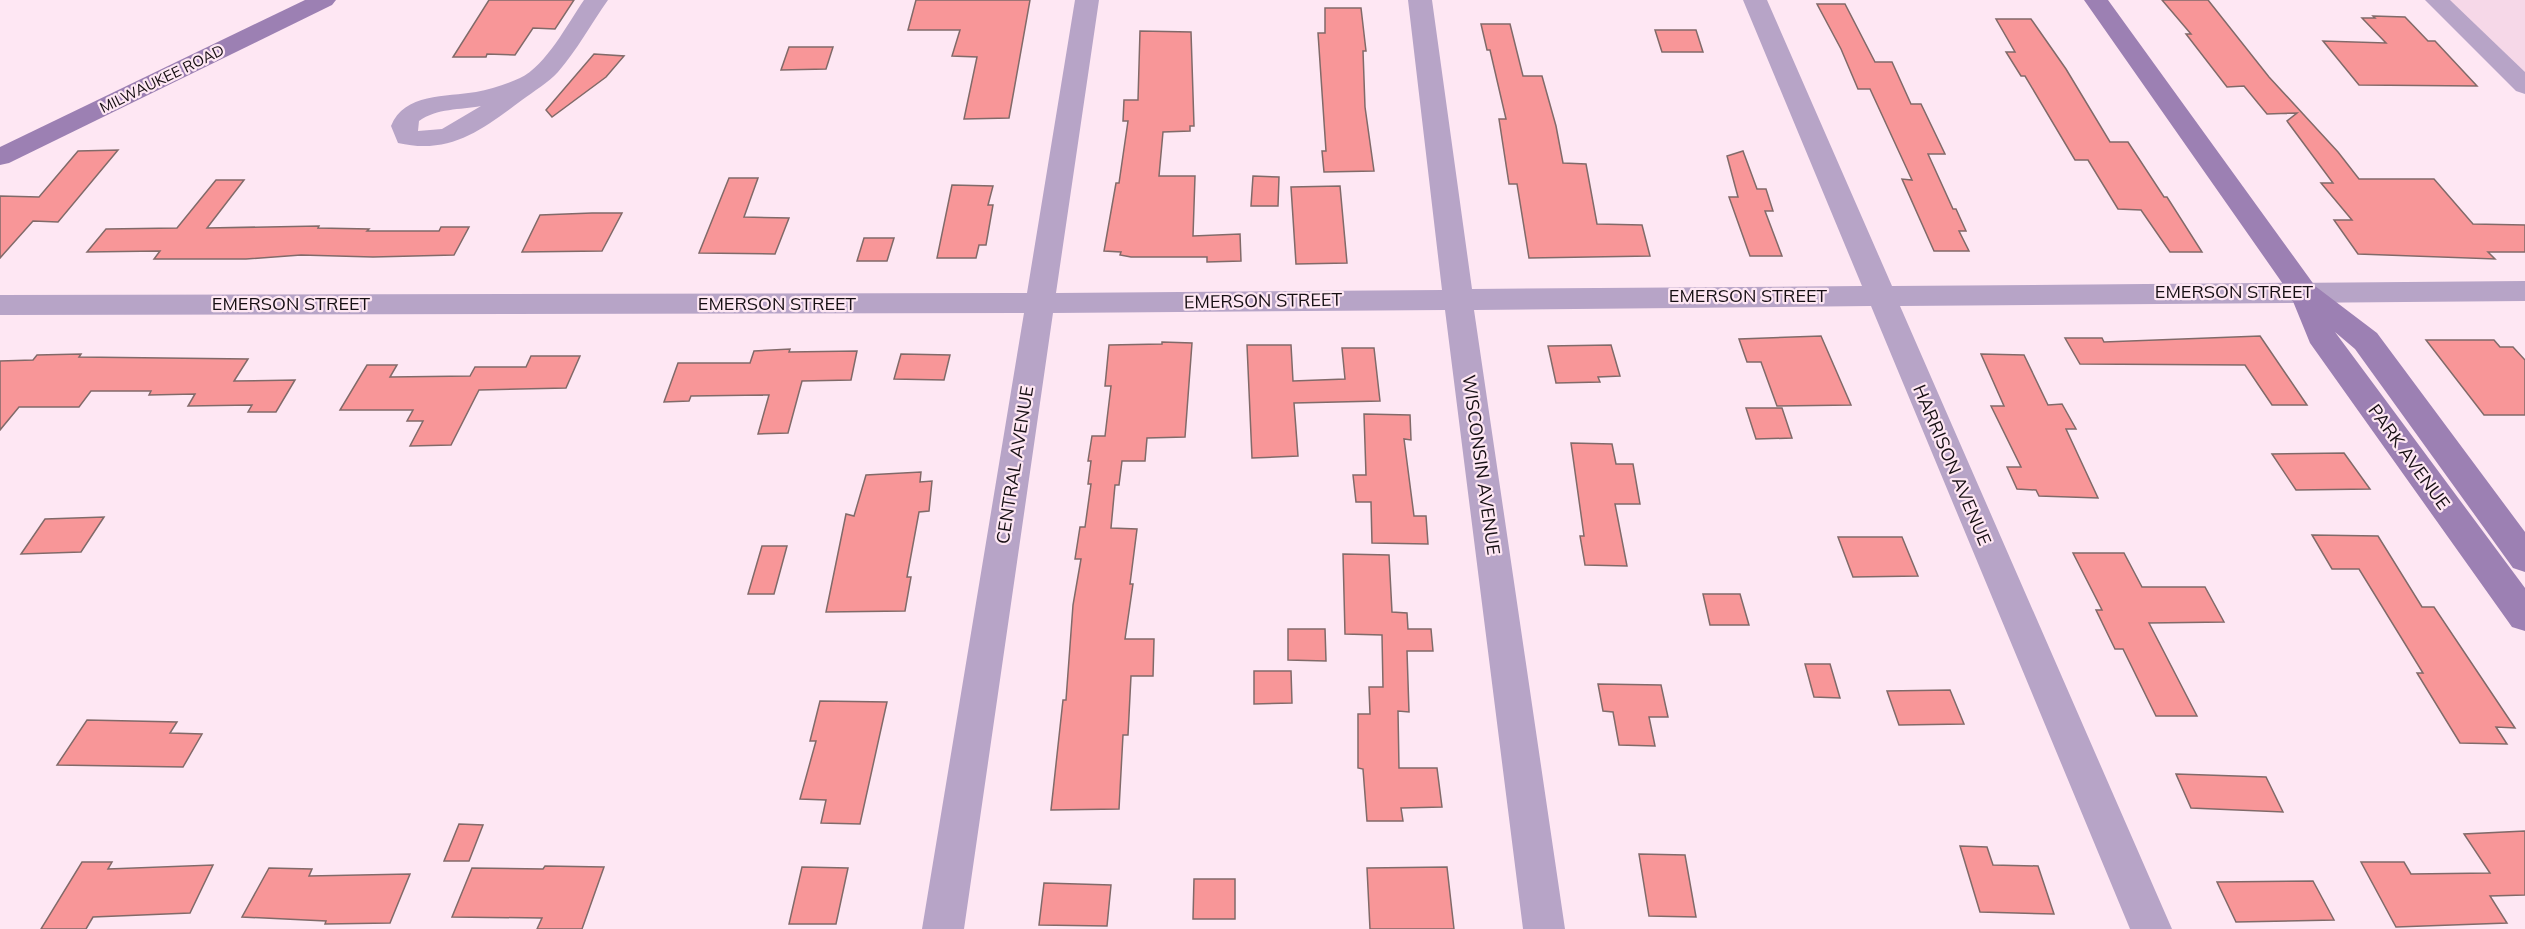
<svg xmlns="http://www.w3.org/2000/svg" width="2525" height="929" font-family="Mulish,sans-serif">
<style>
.built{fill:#f6d8e8}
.building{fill:#f89698;stroke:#816a69;stroke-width:1.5}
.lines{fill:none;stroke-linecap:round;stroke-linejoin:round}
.street{fill:#b7a4c7;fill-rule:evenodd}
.secondary{fill:#9c80b3;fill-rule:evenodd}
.labels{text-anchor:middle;stroke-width:4.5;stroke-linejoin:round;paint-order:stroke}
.far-street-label{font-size:15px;fill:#160f13;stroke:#fee7f3}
.street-label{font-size:18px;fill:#160f13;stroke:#fee7f3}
</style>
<rect width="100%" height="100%" fill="#fee7f3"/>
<path class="built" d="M2450 0H2525V72Z"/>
<g class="building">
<path d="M489 0H574L555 29 533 28 515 55 487 54 486 57H453Z"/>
<path d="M916 0H1030L1009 118 964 119 977 57 952 56 960 30H908Z"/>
<path d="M2162 0H2208L2269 77 2338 152 2359 179H2434L2473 224 2525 225V252H2488L2495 259 2358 254 2334 220H2352L2321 183H2333L2287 121 2297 113 2267 114 2244 86 2227 87 2186 34H2191Z"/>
<path d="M1817 4H1845L1875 62H1892L1911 104H1921L1945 154H1928L1953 209H1956L1966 231H1959L1969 251H1934L1902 179 1912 180 1870 89H1858L1841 49Z"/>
<path d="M1325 8H1361L1366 51H1363L1365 107 1374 171 1324 172 1322 151H1326L1318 33H1325Z"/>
<path d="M2373 16 2405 17 2428 41H2435L2477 86 2359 85 2323 41 2386 43 2362 18H2375Z"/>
<path d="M1996 19H2031L2066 69 2110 142H2128L2164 197H2167L2202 252H2170L2141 210 2118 209 2088 160H2075L2025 76H2021L2006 52H2015Z"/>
<path d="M1481 24H1510L1523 76H1542L1556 126 1563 163 1586 164 1597 224 1642 225 1650 256 1529 258 1517 184H1509L1499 119H1506L1490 50H1487Z"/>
<path d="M1655 30H1696L1703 52H1662Z"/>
<path d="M1140 31 1191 32 1194 126H1190V131L1163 132 1159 176H1195L1193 236 1240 234 1241 261 1207 262V257H1131L1120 255 1121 252 1104 251 1116 183H1119L1128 121H1123L1124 100H1138Z"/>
<path d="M789 47H833L826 69 781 70Z"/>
<path d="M594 54 624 56 606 77 552 117 546 110Z"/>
<path d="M118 150 58 222 33 221 0 258V196L39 197 78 151Z"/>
<path d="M1743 151 1757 189H1766L1773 211H1765L1782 256H1750L1729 197H1738L1727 156Z"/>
<path d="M1253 176 1279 177 1278 206H1251Z"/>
<path d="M729 178H758L744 217 789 218 775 254 699 253Z"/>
<path d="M216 180H244L207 228 319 226 318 228 369 229 367 231H439L441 227H469L454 255 373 257 301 255 246 259H154L160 251 87 252 106 229 177 228Z"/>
<path d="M952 185 993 186 988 205H993L986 245H979L976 258H937Z"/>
<path d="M1340 186 1347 263 1296 264 1291 187Z"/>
<path d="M592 213H622L602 251 522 252 540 215Z"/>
<path d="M864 238H894L887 261H857Z"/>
<path d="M1821 336 1851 405 1777 406 1761 362H1747L1739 339Z"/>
<path d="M2260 336 2307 405H2272L2245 365 2080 364 2065 338H2102L2104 342Z"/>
<path d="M2426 340H2494L2500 347H2513L2525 360V415H2484Z"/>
<path d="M1162 342 1192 343 1185 437 1147 438 1145 461H1122L1119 485H1115L1111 528 1137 529 1130 584H1133L1125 639H1154L1153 676H1131L1128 735H1123L1119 809 1051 810 1063 700H1066L1073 605 1081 559H1075L1080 527H1085L1091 484H1088L1091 461H1088L1092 436H1105L1111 386H1105L1109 345 1162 344Z"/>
<path d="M1247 345H1291L1293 381 1345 379 1342 348H1374L1380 401 1294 403 1298 456 1252 458Z"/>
<path d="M1611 345 1620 376 1598 377 1600 382 1556 383 1548 346Z"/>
<path d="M790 349 789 352 857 351 851 380 802 381 788 433 758 434 769 395 691 396 689 401 664 402 678 363H750L754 351Z"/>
<path d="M81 354 79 357 248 359 234 381 295 380 276 412H248L252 405 188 406 195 394 149 395 151 391H91L79 407H19L0 430V361L33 360 37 355Z"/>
<path d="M901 354 950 355 944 380 894 379Z"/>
<path d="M1981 354 2024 355 2048 405 2062 404 2076 429H2066L2098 498 2039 496 2036 490 2017 489 2007 467H2021L1991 406H2004Z"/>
<path d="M531 356H580L566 388 479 390 451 445 410 446 423 421H407L413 410H340L367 365H397L390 377 470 376 475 367H526Z"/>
<path d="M1746 408H1782L1792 438 1756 439Z"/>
<path d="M1364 414 1410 415 1411 440 1404 439 1414 516H1426L1428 544 1372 543 1371 502H1356L1353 475H1366Z"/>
<path d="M1571 443 1612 444 1616 464H1633L1640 504H1615L1627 566 1585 565 1580 536H1584Z"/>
<path d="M2344 453 2370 489 2296 490 2272 454Z"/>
<path d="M921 472 920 482 932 481 929 511 919 512 907 577H911L905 611 826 612 846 514 854 516 866 475Z"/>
<path d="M104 517 81 552 21 554 45 519Z"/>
<path d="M2312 535 2378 536 2422 607H2434L2515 728 2496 727 2507 744 2460 743 2417 673H2423L2359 569H2332Z"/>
<path d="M1838 537H1902L1918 576 1853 577Z"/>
<path d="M762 546H787L774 594H748Z"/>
<path d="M2073 553H2124L2142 587H2205L2224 622 2149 623 2197 716H2156L2123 649H2115L2096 610H2102Z"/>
<path d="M1343 554 1389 555 1392 612 1407 613 1408 629H1431L1433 651H1407L1409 712 1398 711 1399 768H1437L1442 807 1401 808 1403 821H1367L1363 769 1358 768V714H1370L1369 687H1383L1382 635 1345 634Z"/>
<path d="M1703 594H1740L1749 625H1710Z"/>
<path d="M1288 629H1325L1326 661 1288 660Z"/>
<path d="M1805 664H1830L1840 698 1814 697Z"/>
<path d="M1254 671H1291L1292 703 1254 704Z"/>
<path d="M1598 684 1661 685 1668 717H1649L1655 746 1619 745 1613 712 1603 711Z"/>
<path d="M1950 690 1964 724 1899 725 1887 691Z"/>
<path d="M820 701 887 702 860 824 821 823 826 800 800 799 816 741H810Z"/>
<path d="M87 720 177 722 170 733 202 734 183 767 57 765Z"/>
<path d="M2176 774 2266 777 2283 812 2191 808Z"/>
<path d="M459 824 483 825 469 861H444Z"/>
<path d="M2525 831V895L2490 896 2507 923 2396 927 2361 862H2404L2411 874 2490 873 2464 834Z"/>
<path d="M1960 846 1987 847 1993 865 2038 866 2054 914 1980 912Z"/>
<path d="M1639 854 1685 855 1696 917 1649 916Z"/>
<path d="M82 862H112L108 869 213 865 190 913 93 917 86 929H41Z"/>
<path d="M545 866 604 867 582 929H537L542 918 452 917 472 868 543 869Z"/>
<path d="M802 867 848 868 836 924H789Z"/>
<path d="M1447 867 1454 929H1370L1367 868Z"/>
<path d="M269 868 312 869 309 876 410 874 390 923 325 924 326 921 242 917Z"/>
<path d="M1194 879H1235V919H1193Z"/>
<path d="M2313 881 2334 920 2236 922 2217 882Z"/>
<path d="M1044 883 1111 885 1107 926 1039 925Z"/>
</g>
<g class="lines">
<g class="street">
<path d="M584 0H608C591 24 577 50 558 72 548 83 534 91 522 100 482 130 450 155 398 143L391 126C404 93 446 97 476 92 490 89 507 84 520 78 546 66 568 23 584 0ZM481 106 442 129 418 131 419 121C437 108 460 110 481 106Z"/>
<path d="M1075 0H1099L1056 293 1442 290 1408 0H1432L1472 289 1862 286 1743 0H1767L1892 286 2525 281V301L1900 306 2172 929H2130L1871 306 1474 310 1565 929H1523L1445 310 1053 313 964 929H922L1024 313 0 315V295L1027 293Z"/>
<path d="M2425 0H2450L2525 72V94L2516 91Z"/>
</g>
<g class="secondary">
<path d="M305 0H336L332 5 9 163 0 165V147Z"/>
<path d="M2084 0H2108L2315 286 2377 333 2525 532V572L2513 568 2355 349 2335 332 2525 588V631L2512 627 2310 343 2290 294Z"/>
</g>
</g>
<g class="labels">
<g class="far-street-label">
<text transform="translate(162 79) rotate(-26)" y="5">MILWAUKEE ROAD</text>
</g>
<g class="street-label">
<text x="2234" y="298">EMERSON STREET</text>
<text x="1748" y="302">EMERSON STREET</text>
<text transform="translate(1263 301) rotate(-1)" y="6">EMERSON STREET</text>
<text x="291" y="310">EMERSON STREET</text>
<text x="777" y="310">EMERSON STREET</text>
<text transform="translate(2409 457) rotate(54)" y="6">PARK AVENUE</text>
<text transform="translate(1015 465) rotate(-81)" y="6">CENTRAL AVENUE</text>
<text transform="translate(1481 465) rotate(82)" y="6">WISCONSIN AVENUE</text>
<text transform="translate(1952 465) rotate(67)" y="6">HARRISON AVENUE</text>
</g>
</g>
</svg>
